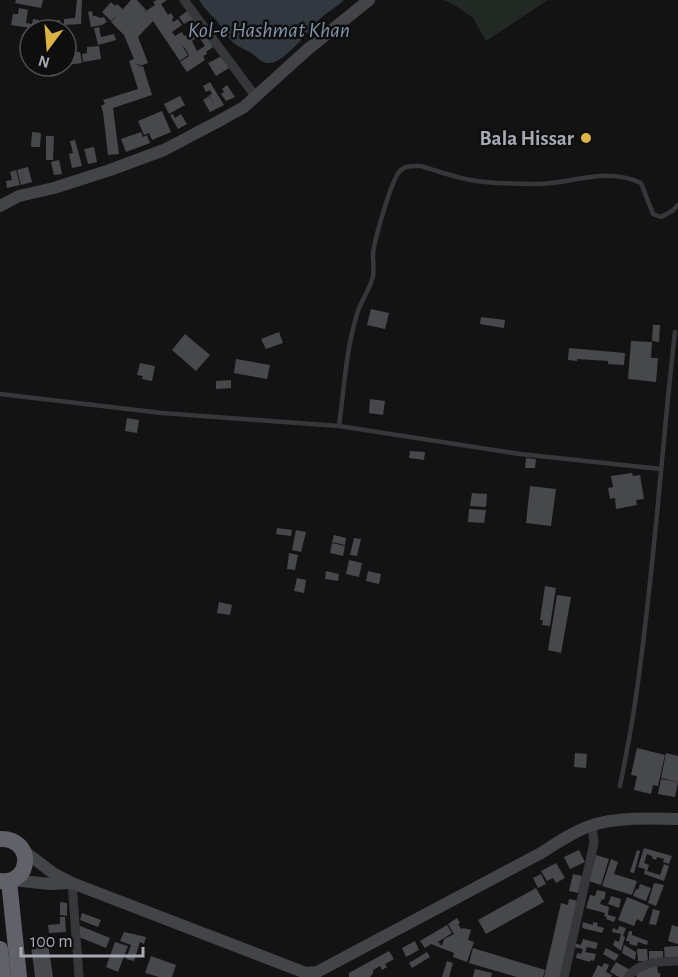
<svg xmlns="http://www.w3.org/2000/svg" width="678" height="977" font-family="'Alegreya Sans',sans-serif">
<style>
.green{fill:#222823}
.water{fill:#32383f}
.building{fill:#47484c}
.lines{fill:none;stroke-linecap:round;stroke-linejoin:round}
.lane{stroke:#36373b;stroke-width:4.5}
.street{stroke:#36373b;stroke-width:9}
.secondary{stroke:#434448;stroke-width:12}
.highway{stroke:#616269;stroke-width:16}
.poi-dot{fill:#dbb444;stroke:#0e0e0f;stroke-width:2}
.labels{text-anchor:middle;stroke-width:5;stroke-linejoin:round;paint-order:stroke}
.poi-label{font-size:21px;font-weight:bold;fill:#a6a9b3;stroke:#0e0e0f;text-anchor:end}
.water-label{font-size:22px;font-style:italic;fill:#8194aa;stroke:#0e0e0f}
</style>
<rect width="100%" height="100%" fill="#131314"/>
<path class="green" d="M443 0H548L486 41 473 18 453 4Z"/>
<path class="water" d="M199 0H344C337 7 329 11 322 17 310 28 286 62 270 63 263 64 259 59 254 55 249 51 243 49 238 46 228 40 224 30 217 21 210 14 204 8 199 0Z"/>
<g class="building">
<path d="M16 0H43L41 8 15 3Z"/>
<path d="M77 0H82L81 24 64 25V19L75 18Z"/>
<path d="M131 0H137L146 10 143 13 155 5 153 2 157 0H167L161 4 168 15 171 13 174 18 172 19 173 22 178 19 182 25 172 32 175 36 182 32 184 36 185 35 186 36 194 31 198 37 192 41 197 51 205 46 193 28 200 23 213 47 206 52 207 54 203 56 205 60 187 72 180 62 189 56 188 53 184 47H183L188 55 180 61 153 21 138 37 148 63 140 66 139 64 136 65H139L140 67 143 66 152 95 113 108 119 154 108 155 103 112 101 106 105 104 103 100 138 89 129 61 134 59 124 35 111 22 118 14 111 21 102 12 111 2 115 6 117 4 125 11 123 9Z"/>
<path d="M19 8 28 10 26 23 32 24 33 19 39 20 37 29 11 25 13 14H18Z"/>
<path d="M190 9 199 22 193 26 189 21 184 24 179 17Z"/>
<path d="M92 11 93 16H96L100 18 104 17 107 22 102 25 91 27 88 12Z"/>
<path d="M60 20 61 30H42L41 21Z"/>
<path d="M99 27 101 37 114 34 116 40 98 45 94 28Z"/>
<path d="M99 46 101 59 83 62 82 54 87 53V47Z"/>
<path d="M66 51 80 52 82 63 66 65Z"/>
<path d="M222 56 229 68 216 76 208 63Z"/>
<path d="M210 82 224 105 210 112 203 100 209 96 215 106 209 95 212 94 210 90 206 92 203 86Z"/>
<path d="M227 85 235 97 226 101 221 94 224 92 222 89Z"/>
<path d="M180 96 185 105 169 114 164 104Z"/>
<path d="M162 111 171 132 152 140 149 133 144 135 138 121Z"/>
<path d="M173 114 175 118 181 114 187 124 178 129 170 115Z"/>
<path d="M32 132 41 133 40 147H31Z"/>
<path d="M141 132 143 137 147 135 150 143 126 152 121 139Z"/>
<path d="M46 136H54L53 160H46Z"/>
<path d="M75 140 82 166 72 168 69 154 73 153 70 141Z"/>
<path d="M94 147 97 162 88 164 84 149Z"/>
<path d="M59 160 62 174 54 175 51 162Z"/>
<path d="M28 167 32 182 21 185 17 170Z"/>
<path d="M16 170 20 185 7 188 6 181 12 180 10 172Z"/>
<path d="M371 309 389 313 385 329 367 325Z"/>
<path d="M481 317 505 320 504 328 480 324Z"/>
<path d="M653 325H660L659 342 652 341Z"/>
<path d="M279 332 283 343 266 349 261 339Z"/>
<path d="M185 334 210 355 196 371 172 350Z"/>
<path d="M631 341 652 342 651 358H658L656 382 628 379Z"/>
<path d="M569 348 625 353 624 365 608 364V361L577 359V361L568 360Z"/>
<path d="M236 359 270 365 267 379 234 373Z"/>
<path d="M140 363 155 366 152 381 142 379 143 376 137 375Z"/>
<path d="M231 380V388L216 389V381Z"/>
<path d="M370 399 385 401 383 415 369 413Z"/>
<path d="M127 418 139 420 137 433 125 431Z"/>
<path d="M410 451 425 452 424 460 409 458Z"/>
<path d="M526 458 536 459 535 468H525Z"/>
<path d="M632 473 633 476 640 475 644 499 636 500 637 505 616 509 615 498 610 499 608 488 613 487 611 476Z"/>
<path d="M530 486 556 489 551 526 526 523Z"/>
<path d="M472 493 487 494 486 507 470 506Z"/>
<path d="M469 509 486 510 484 523 468 522Z"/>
<path d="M277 528 292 530 291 536 276 534Z"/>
<path d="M296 530 306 532 301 552 292 550Z"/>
<path d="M334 535 346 538 345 545 332 542Z"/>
<path d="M354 538 361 539 357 556 350 555Z"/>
<path d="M332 543 345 546 343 556 330 553Z"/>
<path d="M289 553 298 555 295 570 287 569Z"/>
<path d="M349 560 362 563 359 577 346 574Z"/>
<path d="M326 571 339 574 338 581 325 579Z"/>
<path d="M368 571 381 574 379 584 366 581Z"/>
<path d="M297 578 306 580 304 593 294 591Z"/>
<path d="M545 586 556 588 550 626 542 625 543 620H540Z"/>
<path d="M557 595 571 597 561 653 548 650Z"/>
<path d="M219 602 232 605 230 615 217 613Z"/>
<path d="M637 748 665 755 658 786 653 785 651 794 634 790 637 776 631 775Z"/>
<path d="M575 753 587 754 586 768 574 767Z"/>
<path d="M666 753 678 756V782L661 778Z"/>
<path d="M661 779 678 782 675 797 658 794Z"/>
<path d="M644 848 672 856 669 864 663 862 664 859 657 857 656 860 652 858V856L647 854 644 863 649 865 647 871 660 875 664 864 669 866 664 881 644 874 645 869 638 867Z"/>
<path d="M579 850 585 862 570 869 564 857Z"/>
<path d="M637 850 640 851 634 873 630 872Z"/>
<path d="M596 855 609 859 601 885 589 881Z"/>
<path d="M611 859 618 862 614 874 637 881 632 895 602 886Z"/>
<path d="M556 863 565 878 556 883 553 878 547 881 541 871Z"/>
<path d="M541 874 546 884 538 888 533 878Z"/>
<path d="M573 874 582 876 578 893 569 891Z"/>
<path d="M654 883 664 885 656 906 648 903Z"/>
<path d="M640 884 651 888 646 901 633 896 636 889 638 890Z"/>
<path d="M536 888 544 902 486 934 478 920Z"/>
<path d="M597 890 606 892 604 900 602 899 600 904 609 907 608 915 616 917 614 922 606 919 607 917 604 916 605 913 586 908 590 895 595 896Z"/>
<path d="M611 896 621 899 619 908 608 904Z"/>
<path d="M627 897 649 906 642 922 637 919 634 926 618 920Z"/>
<path d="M569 899 578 901 563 977H544L561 903 568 905Z"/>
<path d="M60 902 67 903V916L60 915Z"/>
<path d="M653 909 660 911 656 925 649 924Z"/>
<path d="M82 913 101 920 98 927 80 920Z"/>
<path d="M60 917H65L66 932 49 933 48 925 60 924Z"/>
<path d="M457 918 460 923 458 924 461 929 463 928 471 930 468 940 474 942 467 962 453 957 454 953 431 944 425 948 420 941 447 925 452 933 438 942 442 946 444 939 454 934 448 924Z"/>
<path d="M583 922 593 925V922L598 923 597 926 604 928 602 933 582 928Z"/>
<path d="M78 925 110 938 106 948 79 937Z"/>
<path d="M672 925 678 927V944L668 941Z"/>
<path d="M619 926 626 928 623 936 625 937 621 951 613 945 615 940 619 942 621 934 612 932 613 928 618 930Z"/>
<path d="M629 931H632V935L648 941 647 945 638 942 637 946 629 944 630 942 626 941Z"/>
<path d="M124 932 146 937 144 944 140 942 134 961 126 959 131 945 120 941Z"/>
<path d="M47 936 53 977H35L30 938Z"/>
<path d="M583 939 598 943 596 949 587 947 585 952 596 954 594 961 591 960 590 962 576 958 577 953 581 954 583 949 573 947 574 943 581 945Z"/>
<path d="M415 941 419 950 406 957 402 948Z"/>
<path d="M115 942 128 946 118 972 106 967Z"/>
<path d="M624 945 636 952 635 960 622 953Z"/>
<path d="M678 946V959L665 960 664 947Z"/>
<path d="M473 948 545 970 543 977H517L469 963Z"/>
<path d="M606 948 619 955 615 961 603 954Z"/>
<path d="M637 949H647L648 961H638Z"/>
<path d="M389 951 394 959 385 964 387 967 382 970 380 966 373 970V973L370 977H349V973Z"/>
<rect x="649" y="951" width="14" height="8"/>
<path d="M427 952 430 957 412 968 409 963Z"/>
<path d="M151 956 176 965 172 977H159L145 973Z"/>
<path d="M447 961 453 963 449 977H442Z"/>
<path d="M616 962 630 970 626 977H619L610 972Z"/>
<path d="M604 963 609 965 606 972 612 975 611 977H592L598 965 602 967Z"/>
<path d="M657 966 658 973H660V977H637L635 973 645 968Z"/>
<path d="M475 969 492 973 491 977H473Z"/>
</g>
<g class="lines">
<g class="lane">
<path d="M0 394 162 413 339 426 520 454 661 469"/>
<path d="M339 426C344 389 346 350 357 314 361 300 370 290 373 276 374 268 373 261 373 253 375 239 391 180 400 171 405 165 414 166 421 166 437 171 454 177 471 180 492 184 515 184 536 184 573 184 605 166 641 183L653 214 661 217 672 211 678 205"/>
<path d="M620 786C626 756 632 726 636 696 654 575 661 453 675 332"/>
</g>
<g class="street">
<path d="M184 0 256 97"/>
<path d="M72 883 79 977"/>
<path d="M564 977 594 843 592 825"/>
<path d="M628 977C638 962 662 961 678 961"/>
</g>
<g class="secondary">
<path d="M0 206 19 196 54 188 110 170 164 150 219 121 244 107 308 49 369 0"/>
<path d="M24 851 53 873 72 883 306 973 317 972 541 853C557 843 572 832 590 826 614 817 652 818 678 819"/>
<path d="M12 880 50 884 71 883"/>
</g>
<g class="highway">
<path d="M0 839C35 838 32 885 0 881"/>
<path d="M9 881 19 977"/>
<path d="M0 949 3 977"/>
</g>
</g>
<circle class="poi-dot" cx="586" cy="138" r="6"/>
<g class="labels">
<g class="poi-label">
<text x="574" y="145">Bala Hissar</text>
</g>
<g class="water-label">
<text x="269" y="37">Kol-e Hashmat Khan</text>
</g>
</g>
<g transform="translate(48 48) rotate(196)"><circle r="28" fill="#0e0e0f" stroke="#4b4c51" stroke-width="1.5"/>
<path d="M0-4.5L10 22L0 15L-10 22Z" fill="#dbb444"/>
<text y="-9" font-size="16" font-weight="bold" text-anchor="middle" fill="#a6a9b3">N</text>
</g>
<path d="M21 947v9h122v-9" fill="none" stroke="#a6a9b3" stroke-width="3"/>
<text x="30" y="947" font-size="18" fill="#a6a9b3" stroke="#0e0e0f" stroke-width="4.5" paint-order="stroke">100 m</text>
</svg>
